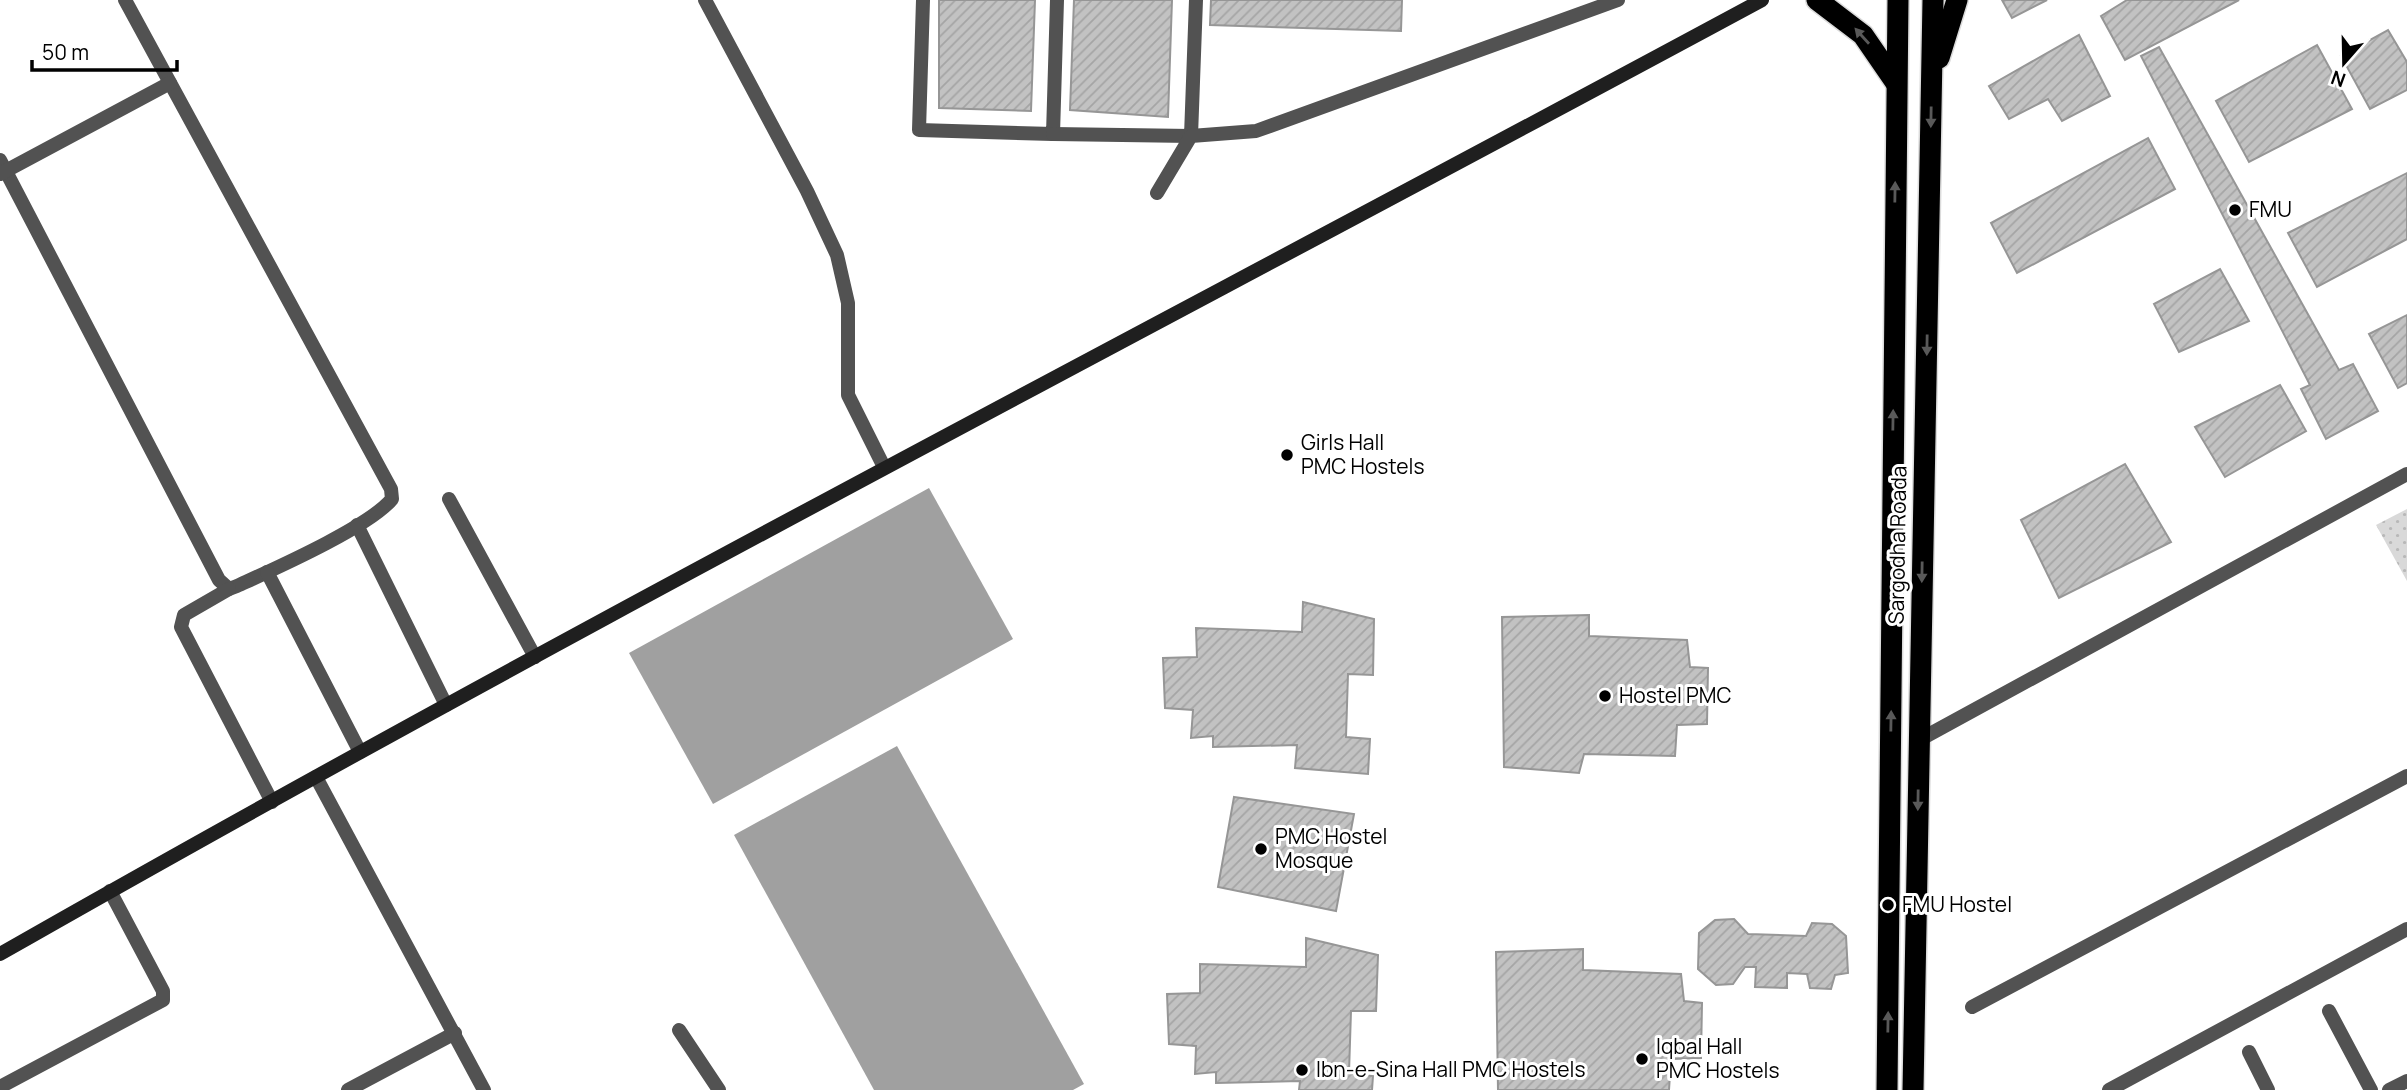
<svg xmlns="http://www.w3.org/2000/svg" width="2407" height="1090" font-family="Manrope,sans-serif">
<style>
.park{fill:url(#park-dots)}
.water{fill:#a0a0a0}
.building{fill:url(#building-hatch);stroke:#969696;stroke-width:2}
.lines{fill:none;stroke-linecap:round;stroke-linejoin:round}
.highway-casing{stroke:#dbdbdb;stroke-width:24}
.street{stroke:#525252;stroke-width:14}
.secondary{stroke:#1f1f1f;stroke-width:14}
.highway{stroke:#000;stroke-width:21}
.oneway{fill:#595959}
.poi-dot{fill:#000;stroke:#fff;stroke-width:2.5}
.labels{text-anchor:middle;stroke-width:6;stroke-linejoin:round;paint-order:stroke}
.poi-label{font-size:21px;fill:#000;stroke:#fff;text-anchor:start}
.street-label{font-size:21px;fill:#000;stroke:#fff}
</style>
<defs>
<pattern id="park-dots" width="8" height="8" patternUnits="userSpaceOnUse" patternTransform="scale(1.75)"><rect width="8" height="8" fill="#d9d9d9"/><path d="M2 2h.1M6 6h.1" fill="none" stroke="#b8b8b8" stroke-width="1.8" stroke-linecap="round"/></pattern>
<pattern id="building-hatch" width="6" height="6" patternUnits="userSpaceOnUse" patternTransform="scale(1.75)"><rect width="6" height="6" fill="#c2c2c2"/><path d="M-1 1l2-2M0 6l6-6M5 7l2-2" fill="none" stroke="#a5a5a5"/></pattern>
</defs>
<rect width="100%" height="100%" fill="#fff"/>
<path class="park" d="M2407 509V581L2376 525Z"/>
<g class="water">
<path d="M929 488 1013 639 713 804 629 653Z"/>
<path d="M897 746 1084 1084 1073 1090H874L734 835Z"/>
</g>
<g class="building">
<path d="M939 0H1035L1031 111 939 108Z"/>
<path d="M1074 0H1172L1168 117 1070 110Z"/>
<path d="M1211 0H1402L1401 31 1210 25Z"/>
<path d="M2002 0H2047L2012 18Z"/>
<path d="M2127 0H2239L2125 60 2101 16Z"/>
<path d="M2388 30 2407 62V90L2370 109 2341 56Z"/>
<path d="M2079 35 2110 96 2062 121 2048 99 2009 119 1989 86Z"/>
<path d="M2317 45 2352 109 2249 162 2216 101Z"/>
<path d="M2159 47 2339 370 2353 364 2378 411 2326 439 2301 389 2310 385 2141 56Z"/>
<path d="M2148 138 2175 189 2017 273 1991 223Z"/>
<path d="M2407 173V239L2317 287 2288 233Z"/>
<path d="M2220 269 2249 321 2179 352 2154 304Z"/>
<path d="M2407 315V383L2398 388 2369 334Z"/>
<path d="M2280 385 2306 431 2225 477 2195 427Z"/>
<path d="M2125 464 2171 542 2059 598 2021 520Z"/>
<path d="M1303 602 1374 619 1373 675 1348 674 1346 737 1370 739 1368 774 1295 768 1297 745 1213 747V736L1191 738 1193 710 1165 708 1163 658 1197 657 1196 628 1302 632Z"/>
<path d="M1589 615V636L1687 640 1690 667 1708 668 1707 724 1677 725 1675 756 1584 754 1579 773 1504 767 1502 617Z"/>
<path d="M1234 797 1354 814 1336 911 1218 887Z"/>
<path d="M1734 919 1748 934 1806 936 1812 923 1832 924 1846 936 1848 973 1835 975 1831 989 1810 988 1807 974 1787 973V988L1755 987 1756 967H1745L1733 984 1716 985 1698 969 1699 933 1715 920Z"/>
<path d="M1306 938 1378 955 1376 1011H1351L1349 1073 1373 1076 1372 1090H1299L1300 1081 1216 1083V1072L1195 1074 1196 1046 1169 1044 1167 994 1200 993V964L1306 967Z"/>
<path d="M1583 949V970L1681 974 1684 1001 1702 1003 1701 1058 1671 1059 1669 1090H1498L1496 952Z"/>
</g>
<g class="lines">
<defs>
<g id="highway">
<path d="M1817 0 1863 35 1896 83"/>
<path d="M1939 58 1957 0"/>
<path d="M1887 1090 1898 0"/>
<path d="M1913 1090 1933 0"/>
</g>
</defs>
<use href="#highway" class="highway-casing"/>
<g class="street">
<path d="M705 0 807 191 837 255 848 303V395L884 467"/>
<path d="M923 0 919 130 1053 134 1057 0"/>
<path d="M1053 134 1191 136 1196 0"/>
<path d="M0 160 219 580 229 589 237 586C274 569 369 527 392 499L391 489 125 0"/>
<path d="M0 174 170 83"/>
<path d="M1157 193 1191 136 1256 131 1618 0"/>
<path d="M449 499 535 657"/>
<path d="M357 525 446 705"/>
<path d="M267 572 360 752"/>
<path d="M229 589 184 615 181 627 272 802"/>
<path d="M1919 740 2407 474"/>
<path d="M316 777 484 1090"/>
<path d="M1972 1007 2407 776"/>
<path d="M2329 1011 2371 1090"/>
<path d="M679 1030 719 1090"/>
<path d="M2249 1052 2268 1090"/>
<path d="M0 1087 163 1000V991L110 891"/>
<path d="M348 1090 455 1033"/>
<path d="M2109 1090 2407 929"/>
<path d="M2389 1090 2407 1081"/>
</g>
<path class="secondary" d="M0 954C580 623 1174 317 1762 0"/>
<use href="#highway" class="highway"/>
</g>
<defs><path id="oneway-solid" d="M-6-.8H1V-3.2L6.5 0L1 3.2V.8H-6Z" transform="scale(1.75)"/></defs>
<g class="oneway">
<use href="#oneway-solid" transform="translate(1862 36) rotate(-132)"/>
<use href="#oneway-solid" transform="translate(1931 117) rotate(91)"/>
<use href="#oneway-solid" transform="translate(1895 192) rotate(-89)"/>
<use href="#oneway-solid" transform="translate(1927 345) rotate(91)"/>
<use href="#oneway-solid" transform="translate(1893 420) rotate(-89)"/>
<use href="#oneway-solid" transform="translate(1922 572) rotate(91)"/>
<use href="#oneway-solid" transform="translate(1891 721) rotate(-89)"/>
<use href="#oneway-solid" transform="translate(1918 800) rotate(91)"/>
<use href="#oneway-solid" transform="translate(1888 1022) rotate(-89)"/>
</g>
<g class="poi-dot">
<circle cx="2235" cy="210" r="7"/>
<circle cx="1287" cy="455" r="7"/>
<circle cx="1605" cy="696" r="7"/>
<circle cx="1261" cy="849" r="7"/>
<circle cx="1888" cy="905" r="7"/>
<circle cx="1642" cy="1059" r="7"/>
<circle cx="1302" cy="1070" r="7"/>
</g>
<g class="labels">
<g class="poi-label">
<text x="2249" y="217">FMU</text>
<text x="1301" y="450">Girls Hall<tspan x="1301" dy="24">PMC Hostels</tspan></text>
<text x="1619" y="703">Hostel PMC</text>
<text x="1275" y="844">PMC Hostel<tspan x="1275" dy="24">Mosque</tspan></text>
<text x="1902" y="912">FMU Hostel</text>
<text x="1656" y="1054">Iqbal Hall<tspan x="1656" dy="24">PMC Hostels</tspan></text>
<text x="1316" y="1077">Ibn-e-Sina Hall PMC Hostels</text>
</g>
<g class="street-label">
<text transform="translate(1898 545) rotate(-89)" y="7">Sargodha Roada</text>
</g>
</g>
<g transform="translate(2344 63) rotate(200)" stroke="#ffffff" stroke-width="5" paint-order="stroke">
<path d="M0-5L12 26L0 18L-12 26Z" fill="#000000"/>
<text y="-10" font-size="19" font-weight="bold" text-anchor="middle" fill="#000000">N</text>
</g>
<path d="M32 60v10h145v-10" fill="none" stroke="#000000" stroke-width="3.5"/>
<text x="42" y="60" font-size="21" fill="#000000" stroke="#ffffff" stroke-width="5" paint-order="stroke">50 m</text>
</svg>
